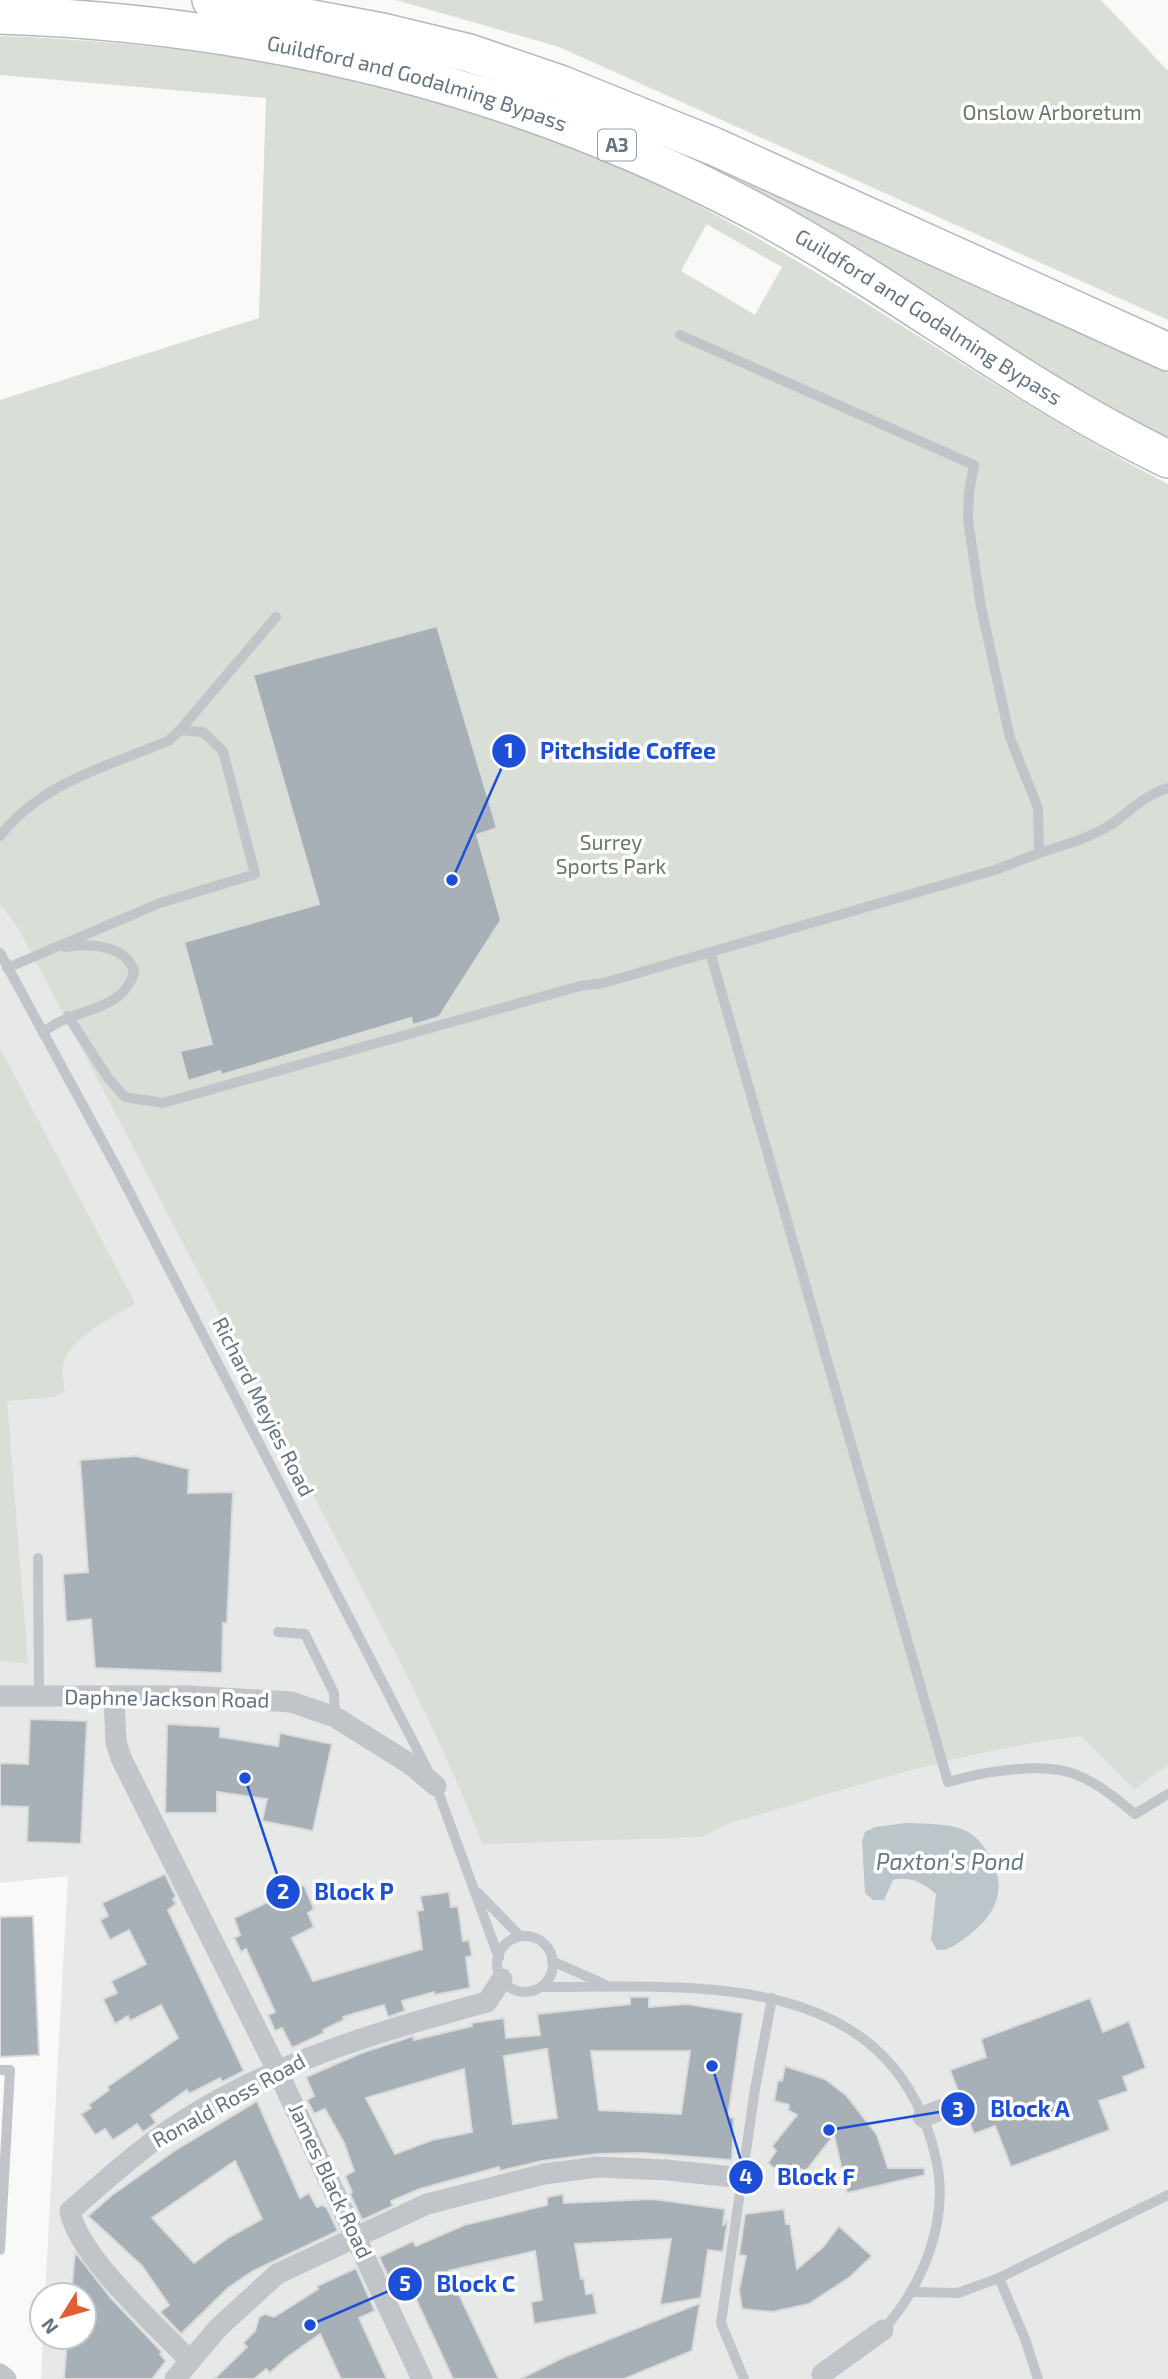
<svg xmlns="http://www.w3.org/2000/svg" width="1168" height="2379" font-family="'Exo 2',sans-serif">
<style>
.built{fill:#e7e9e8}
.green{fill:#d9ded7;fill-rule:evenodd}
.water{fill:#bbc5ca}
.building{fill:#a7b0b7;stroke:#dbdbda;stroke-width:2;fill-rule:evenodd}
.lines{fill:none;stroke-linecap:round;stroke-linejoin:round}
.highway-casing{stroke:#b4b9bd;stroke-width:40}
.lane{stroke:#c1c5ca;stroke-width:10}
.street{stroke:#c1c5ca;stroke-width:21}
.highway{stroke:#fff;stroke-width:37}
.labels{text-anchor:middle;stroke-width:7;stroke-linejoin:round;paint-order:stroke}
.shield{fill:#fff;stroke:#939ea8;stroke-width:2}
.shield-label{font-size:19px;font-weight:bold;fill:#657482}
.street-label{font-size:21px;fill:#657482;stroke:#fff}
.park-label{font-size:21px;fill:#677a64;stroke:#fff}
.water-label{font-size:23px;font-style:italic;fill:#657a83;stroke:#fff}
.leader{fill:none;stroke:#1d4ed8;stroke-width:2.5}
.callout-dot{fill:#1d4ed8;stroke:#fff;stroke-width:2.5}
.mark-label{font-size:21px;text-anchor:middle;font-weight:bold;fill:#fff}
.callout-label{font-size:23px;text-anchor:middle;font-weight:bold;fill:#1d4ed8;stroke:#fff;stroke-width:7;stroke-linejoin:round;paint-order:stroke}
</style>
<rect width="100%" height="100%" fill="#f9faf7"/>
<path class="built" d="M267 78 707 224 681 271 755 315 1168 495V2379H41L43 2337H84V2295H45L68 1876 0 1883V400L259 318Z"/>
<g class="green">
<path d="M396 0H1101L1168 71V320L559 47Z"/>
<path d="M0 36C237 44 472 90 684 198 851 284 1001 398 1168 484V1765L1134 1789 1081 1736C957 1751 843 1790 724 1825L703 1837 482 1844C435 1719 368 1602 307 1483 211 1297 115 1111 17 926L0 904V400L259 318 266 98 0 75ZM706 224 782 267 755 315 681 271Z"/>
<path d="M396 48 493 74 775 190 1168 373V440Z"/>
<path d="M0 1048 135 1303C113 1317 83 1332 68 1353 60 1364 63 1379 65 1391L54 1397 7 1401 28 1663 0 1661Z"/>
</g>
<path class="water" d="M906 1823C925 1824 947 1823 964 1830 975 1834 985 1847 990 1857 1009 1890 995 1917 965 1938 955 1945 949 1951 937 1950L931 1940 936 1894C923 1883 910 1876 893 1880L884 1900H873L865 1893 862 1841 865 1832 875 1827Z"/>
<g class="building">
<path d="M437 626 497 828 477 835 501 920 439 1017 413 1025 411 1018 221 1075 220 1071 188 1081 180 1051 212 1044 184 942 319 904 253 675Z"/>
<path d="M136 1456 189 1469 188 1493 233 1492 227 1623H223L222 1673 95 1668 91 1619 66 1622 63 1574 88 1572 80 1460Z"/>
<path d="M30 1719 87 1721 81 1844 27 1842 28 1807 0 1806V1763L28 1764Z"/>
<path d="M167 1724 220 1727V1737L278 1746 280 1733 332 1744 313 1831 262 1821 267 1799 217 1792V1813H165Z"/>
<path d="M165 1874 176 1897 173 1899 176 1904 168 1910 244 2071 222 2082 220 2078 189 2094 187 2090 151 2115 156 2123 143 2132 137 2124 113 2140 105 2129 95 2135 81 2114 91 2108 88 2105 109 2090 107 2087 178 2038 161 2005 130 2021 128 2016 115 2024 103 1999 117 1993 111 1981 146 1964 129 1930 110 1940 100 1920 108 1916 102 1903Z"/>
<path d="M304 1885 314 1909 308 1913 314 1927 292 1938 313 1981 422 1949 417 1911 423 1910 420 1896 449 1892 451 1907 458 1906 463 1941 469 1940 472 1956 466 1957 470 1988 434 1995V1992L402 2001 405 2011 388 2017 384 2005 343 2017 344 2020 323 2030 324 2033 292 2048 282 2028 275 2031 268 2015 275 2012 246 1949 241 1952 234 1938 240 1935 234 1918Z"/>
<path d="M33 1916 39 2055 0 2057V1917Z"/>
<path d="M630 1997H649V2007L687 2004 743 2013 728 2117 734 2118 732 2160 642 2153 597 2154 542 2161 500 2171 499 2167 420 2189 391 2201 393 2206 362 2220 350 2194 352 2192 345 2176 354 2171 344 2143 325 2109 314 2114 307 2100 314 2096 306 2077 361 2053 413 2036 414 2040 472 2026 471 2023 504 2018 506 2038 540 2035 537 2014 630 2004ZM547 2049 557 2118 513 2124 504 2056ZM591 2051H690L681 2114 599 2110ZM464 2069 472 2132 432 2140 395 2154 366 2098Z"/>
<path d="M1090 1998 1103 2032 1129 2021 1146 2068 1123 2077 1128 2091 1099 2101 1110 2130 1011 2167 995 2126 974 2134 950 2070 986 2057 981 2039Z"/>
<path d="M785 2066 825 2079 846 2095 877 2135 888 2168H924L925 2175 847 2193 834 2135 805 2172 801 2169 791 2182 768 2163 776 2151 772 2146 797 2115 788 2110 789 2105 774 2101 778 2080 782 2081Z"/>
<path d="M257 2101 300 2198 309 2193 317 2207 322 2205 327 2208 338 2231 253 2271 228 2288 181 2334 160 2312 169 2305 142 2266 88 2216 112 2195 174 2151ZM235 2161 262 2219 229 2237 194 2263 152 2218Z"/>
<path d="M563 2194 564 2203 653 2199 725 2209 723 2226 728 2219 723 2252 708 2250 701 2298 660 2305 671 2239 575 2244 581 2279 584 2278 586 2294 593 2293 597 2314 534 2324 531 2302 542 2300 535 2251 448 2271 499 2379H453L413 2293 399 2300 379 2257 413 2241 416 2246 464 2225 547 2205V2197Z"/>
<path d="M784 2209 786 2224H790L797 2269 823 2247 839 2226 872 2256 850 2277 809 2304 772 2312 742 2309 739 2290 746 2256 739 2255 745 2214Z"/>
<path d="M75 2252 111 2298 162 2352 160 2354 166 2361 152 2379H64L67 2337H84V2295H71Z"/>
<path d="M356 2268 375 2311 359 2318 387 2379H341L320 2334 285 2359 270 2373 266 2369 254 2379H214L247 2347 243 2343 255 2331 259 2317 265 2314 274 2317 318 2289 317 2286Z"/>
<path d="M700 2303 692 2351 624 2379H520L562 2358Z"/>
</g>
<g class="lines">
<defs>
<g id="highway">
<path d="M211 0 382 32 469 53 560 84 713 146 1168 352"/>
<path id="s1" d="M0 15C265 24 524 87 758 213 898 288 1024 390 1168 459"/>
</g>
</defs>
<use href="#highway" class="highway-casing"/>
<g class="lane">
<path d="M180 730 276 617"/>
<path d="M0 836C42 782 108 766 168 741L180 730 203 732 223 751 255 874 160 903 7 968"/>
<path d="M1039 853C1064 845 1090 838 1112 824 1130 811 1146 794 1168 788"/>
<path d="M710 952 948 1782C982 1772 1043 1761 1077 1775 1099 1784 1117 1799 1135 1814L1168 1794"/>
<path d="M0 953 118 1170 436 1786 499 1958"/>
<path d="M68 1016 108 1078 125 1097 163 1103 580 986 603 983 995 870 1039 853 1038 808 1010 738 981 607 968 520 969 492 974 465 680 335"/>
<path d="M43 1033C71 1007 123 1014 134 972 127 945 90 943 65 947"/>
<path d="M38 1558 39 1695"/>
<path d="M278 1632 305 1634 334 1693 335 1717"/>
<path d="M477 1892 520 1936"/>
<circle cx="525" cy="1964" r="28"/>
<path d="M552 1961 604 1984"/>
<path d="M543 1987C696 1987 893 1967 936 2159 950 2220 923 2285 883 2330"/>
<path d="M0 2070H10L0 2250"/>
<path d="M999 2278 1025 2339 1038 2379"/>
<path d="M912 2292 958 2293 999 2278 1168 2195"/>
<path d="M744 2379 721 2323 755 2089 772 1998"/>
</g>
<g class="street">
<path d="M0 1696H190L291 1702 335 1717 410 1764 436 1786"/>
<path d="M114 1698 116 1742 121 1758 277 2070 422 2379"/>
<path d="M923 2117 940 2110"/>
<path d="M190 2361C157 2326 78 2256 70 2211 98 2187 125 2162 155 2140 254 2068 371 2033 487 2002L502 1979"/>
<path d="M0 2374 6 2379"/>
<path d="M822 2374 883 2330"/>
<path d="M175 2379 218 2328 277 2274 427 2204 544 2174 597 2167 667 2170 743 2178"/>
</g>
<use href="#highway" class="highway"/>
</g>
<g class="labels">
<rect class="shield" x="598" y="129.5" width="38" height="31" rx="5"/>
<g class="shield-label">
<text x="617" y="152">A3</text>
</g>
<g class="street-label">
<text dy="7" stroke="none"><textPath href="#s1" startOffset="424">Guildford and Godalming Bypass</textPath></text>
<text dy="7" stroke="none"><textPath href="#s1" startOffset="990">Guildford and Godalming Bypass</textPath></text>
<text transform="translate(263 1407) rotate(63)" y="7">Richard Meyjes Road</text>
<text transform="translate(167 1699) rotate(1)" y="7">Daphne Jackson Road</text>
<text transform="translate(229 2101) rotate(-29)" y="7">Ronald Ross Road</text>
<text transform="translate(330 2181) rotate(65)" y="7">James Black Road</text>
</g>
<g class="park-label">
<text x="1052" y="120">Onslow Arboretum</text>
<text x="611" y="850">Surrey<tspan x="611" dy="24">Sports Park</tspan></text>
</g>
<g class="water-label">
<text x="950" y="1870">Paxton's Pond</text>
</g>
</g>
<path class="leader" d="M452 880L509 751M245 1778L283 1892M829 2130L958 2109M712 2066L746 2177M310 2325L405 2284"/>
<g class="callout-dot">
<circle cx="452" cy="880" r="7"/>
<circle cx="245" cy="1778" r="7"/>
<circle cx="829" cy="2130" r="7"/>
<circle cx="712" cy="2066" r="7"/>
<circle cx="310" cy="2325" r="7"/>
<circle cx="509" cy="751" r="18"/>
<circle cx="283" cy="1892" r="18"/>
<circle cx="958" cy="2109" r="18"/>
<circle cx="746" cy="2177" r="18"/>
<circle cx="405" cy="2284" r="18"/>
</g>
<g class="mark-label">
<text x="509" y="758">1</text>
<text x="283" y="1899">2</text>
<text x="958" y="2117">3</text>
<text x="746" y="2184">4</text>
<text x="405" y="2291">5</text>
</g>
<g class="callout-label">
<text x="628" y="759">Pitchside Coffee</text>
<text x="354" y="1900">Block P</text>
<text x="1030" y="2117">Block A</text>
<text x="816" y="2185">Block F</text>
<text x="476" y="2292">Block C</text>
</g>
<g transform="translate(63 2316) rotate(233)"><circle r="33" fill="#ffffff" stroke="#c1c7cd" stroke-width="2"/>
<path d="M0-5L12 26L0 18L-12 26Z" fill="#e25d2f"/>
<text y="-10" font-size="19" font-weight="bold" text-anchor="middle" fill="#657482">N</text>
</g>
</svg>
